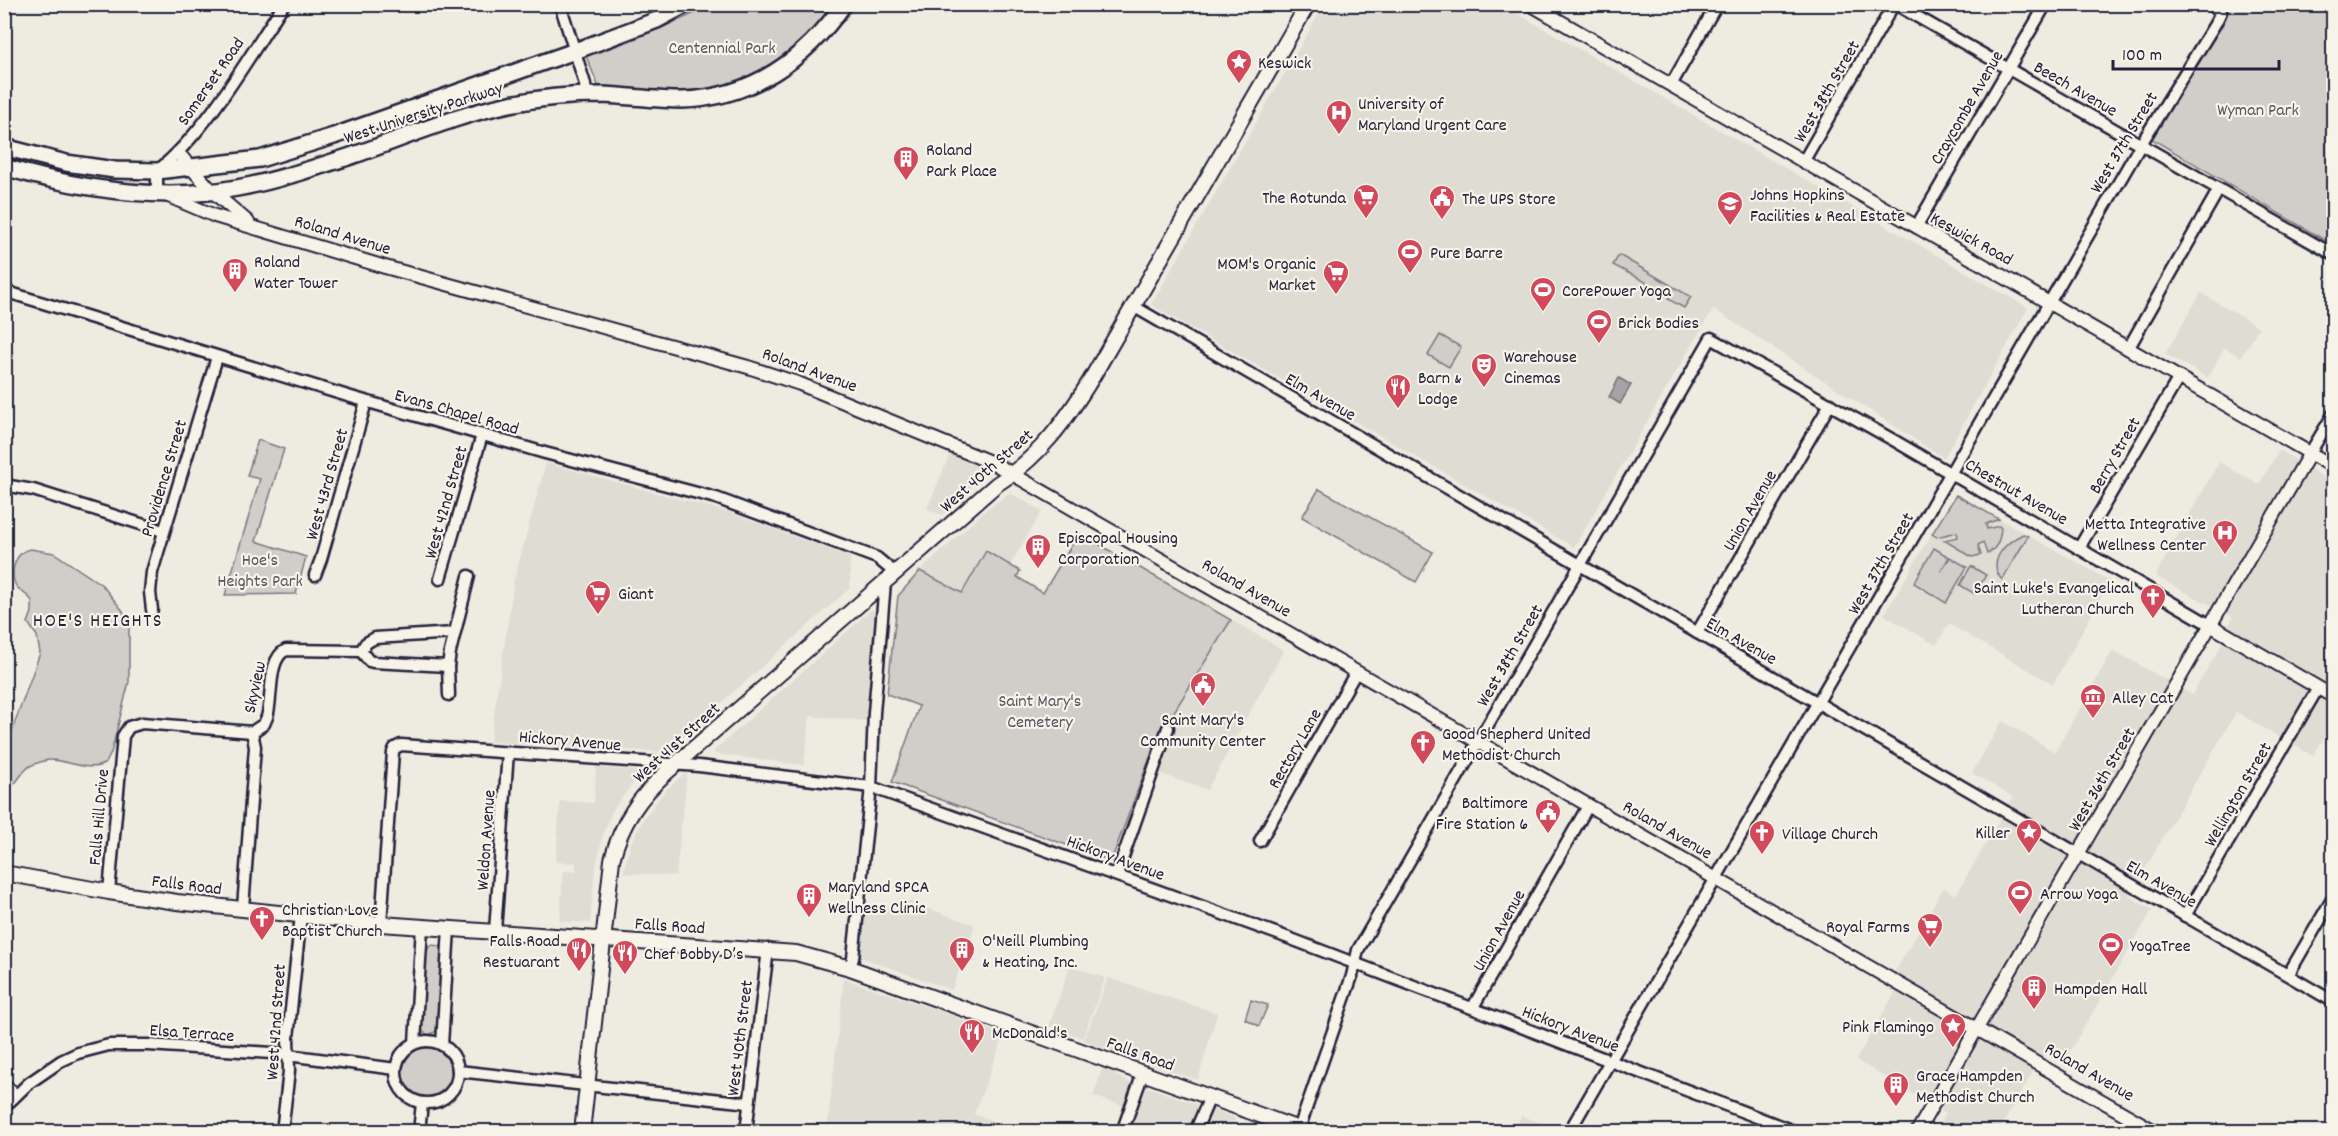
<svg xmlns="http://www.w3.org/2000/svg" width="2338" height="1136" font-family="Dekko,sans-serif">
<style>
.built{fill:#dfdcd4}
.green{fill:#d1cdc9;stroke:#7a7882;stroke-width:1.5}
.water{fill:#a6a3a6;stroke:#716f7b;stroke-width:1.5}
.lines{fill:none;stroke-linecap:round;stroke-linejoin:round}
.minor-casing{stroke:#22223b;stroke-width:15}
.tertiary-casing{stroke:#22223b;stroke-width:16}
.secondary-casing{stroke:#22223b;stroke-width:18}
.primary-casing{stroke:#22223b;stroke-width:20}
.minor{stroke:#f7f3e8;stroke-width:10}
.tertiary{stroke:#f7f3e8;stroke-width:12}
.secondary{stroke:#f7f3e8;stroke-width:14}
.primary{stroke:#f7f3e8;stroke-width:15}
.labels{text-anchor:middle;stroke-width:4.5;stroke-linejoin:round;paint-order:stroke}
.park-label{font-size:18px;fill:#575566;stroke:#f7f3e8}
.poi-label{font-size:18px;fill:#22223b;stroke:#f7f3e8;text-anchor:start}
.street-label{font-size:18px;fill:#22223b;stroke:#f7f3e8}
.neighbourhood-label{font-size:20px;letter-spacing:1.5px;fill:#22223b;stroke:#f7f3e8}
</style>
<rect width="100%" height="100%" fill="#eeebe1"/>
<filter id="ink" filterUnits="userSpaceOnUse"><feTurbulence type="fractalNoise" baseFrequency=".0167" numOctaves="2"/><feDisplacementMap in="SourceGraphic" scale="12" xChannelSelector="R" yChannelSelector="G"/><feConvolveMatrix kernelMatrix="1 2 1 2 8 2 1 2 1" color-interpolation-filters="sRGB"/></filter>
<g filter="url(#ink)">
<g class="built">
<path d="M1501 4 2028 308 1944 458 1713 309 1574 547 1151 305 1324 5Z"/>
<path d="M2201 293 2259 327 2241 357 2224 348 2208 378 2165 354Z"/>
<path d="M2279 450 2333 483 2334 534 2331 538 2334 540V699L2326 711 2333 715V722L2313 756 2236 712 2129 896 2152 910 2065 1060 2046 1049 1998 1132 1936 1131 1946 1114 1856 1060 1900 984 1891 979 1943 888 1956 895 2013 797 1972 773 2002 721 2055 752 2113 650 2192 695 2219 649 2233 617 2155 576 2219 462 2259 485Z"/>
<path d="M950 454 986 471 970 489 942 515 927 509Z"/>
<path d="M546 463 728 512 850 557V588L673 746 662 752 490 742 514 580Z"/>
<path d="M1010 493 1042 511 1010 565 986 551 962 593 920 571 988 508Z"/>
<path d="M1955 494 2110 581 2053 684 1949 624 1936 645 1884 615Z"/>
<path d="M871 610 878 612V631L868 721 810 716 804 765 715 754 714 751Z"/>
<path d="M1231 620 1284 650 1207 790 1158 773 1166 725Z"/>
<path d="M596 767 638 771 640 773 612 811 603 834 595 871 590 923 560 921 563 871 576 872V863L556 862 560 801 594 803Z"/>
<path d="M687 773 676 876 623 873 631 843 644 818 664 792 679 778Z"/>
<path d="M898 898 975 925 952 990 860 957 867 905 895 907Z"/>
<path d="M1070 966 1105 978 1083 1038 1049 1026Z"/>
<path d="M1108 978 1217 1013 1198 1080 1123 1055 1116 1076 1132 1083 1124 1106 1093 1096 1109 1050 1084 1040Z"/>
<path d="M844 979 949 1014 1004 1035 974 1114 993 1121 989 1131H827Z"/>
<path d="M1147 1087 1199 1105 1188 1131H1130Z"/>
<path d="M1211 1108 1235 1118 1230 1131H1202Z"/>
<path d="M1521 1116 1563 1131H1515Z"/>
</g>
<g class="green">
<path d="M712 5H837L796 51 751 82 702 94 607 91 598 85 586 56C630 42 670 25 712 5Z"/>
<path d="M2221 5H2333V245L2152 139 2150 135 2226 18V8Z"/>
<path d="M1619 255 1691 297 1684 308 1668 299 1669 297 1658 291 1659 289 1613 265Z"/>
<path d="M1440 335 1461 347 1449 367 1428 355Z"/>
<path d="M258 440 284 449 256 541 306 557 296 594 225 595 260 479 247 476Z"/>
<path d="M1319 489 1433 552 1416 582 1302 517Z"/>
<path d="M1956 495 1999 519 1986 524 1987 529 1999 526 2001 528C2000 539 1998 548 1987 554L1983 542 1978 545 1981 555 1972 557 1944 540 1958 537 1957 532 1937 537 1932 534Z"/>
<path d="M1079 533 1231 620 1157 739 1111 861 892 782 919 706 887 694 898 596 920 571 962 593 986 551 1020 571 1017 577 1043 593Z"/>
<path d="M2023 534 2028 536 2002 580C1986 561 2006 542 2023 534Z"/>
<path d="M1934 548 1949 557 1941 571 1950 557 1967 567 1946 603 1914 583Z"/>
<path d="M30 549 54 553 102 585 123 611 129 627V682L111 753 106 763C88 773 69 760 50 760 45 760 37 763 32 765 20 770 19 787 5 787V750L40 653 37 636 28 623 32 612V601C28 594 18 591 15 584 10 571 15 552 30 549Z"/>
<path d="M1971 566 1986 575 1975 594 1960 585Z"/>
<path d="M431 945 440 946 443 950 438 1027 435 1032 428 1035 421 1030 426 951Z"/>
<path d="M1251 1000 1268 1005 1259 1026 1245 1019Z"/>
<circle cx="427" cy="1073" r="25"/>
</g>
<path class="water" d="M1619 378 1631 385 1620 404 1609 397Z"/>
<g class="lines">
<defs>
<g id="minor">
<path d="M560 4 585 84 586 96"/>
<path d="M1895 4 2334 255"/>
<path d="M1671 85 1717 4"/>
<path d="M1803 162 1894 4"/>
<path d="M157 193V171C208 130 247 59 284 4"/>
<path d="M1916 227 2046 4"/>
<path d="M4 291 351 397 545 453 716 498 877 558 895 573"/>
<path d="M1133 306 2334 1002"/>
<path d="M2128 349 2219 189"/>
<path d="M2310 453 2334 413"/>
<path d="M4 485 33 490 163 531"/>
<path d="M2079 548 2178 379"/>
<path d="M315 575 321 559 366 402"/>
<path d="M440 579 482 435"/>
<path d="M152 610 150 592 152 572 217 357"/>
<path d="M1697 633 1830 404"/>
<path d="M361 651 366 643 375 638 454 633"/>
<path d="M361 651 369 661 373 662 448 666"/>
<path d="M449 695 448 666 450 652 469 576"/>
<path d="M252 732 264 724 267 717C273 698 267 659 286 650L361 651"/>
<path d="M1260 841 1356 672"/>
<path d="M1117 874 1168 728"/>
<path d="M109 892 123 736 129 727 142 723 252 732"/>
<path d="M243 908 255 747 252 732"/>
<path d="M2185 916 2318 688"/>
<path d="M381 924 393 752 395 748 401 745 699 766 871 787 1278 934 1796 1132"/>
<path d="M495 931 508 752"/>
<path d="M850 968 853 958 871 787 874 713 885 582"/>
<path d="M2288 975 2334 896"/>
<path d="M1473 1007 1588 806"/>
<circle cx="427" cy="1072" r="31"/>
<path d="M415 1043 422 927"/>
<path d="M442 1045 449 928"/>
<path d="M458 1071 749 1103"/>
<path d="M4 1084 16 1095"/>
<path d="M4 1107 29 1083 61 1061 78 1053 109 1045H148L272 1053 396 1069"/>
<path d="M1299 1129 1352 976 1358 950 1711 338 1895 441 2212 626"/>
<path d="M282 1132 289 1071 288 1038 301 915"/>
<path d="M419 1132 422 1103"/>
<path d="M746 1132 768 949"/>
<path d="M1122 1132 1143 1073"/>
<path d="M1195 1132 1210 1097"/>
<path d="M1569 1132 2141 144 2215 24 2221 12 2209 4"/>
</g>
<g id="tertiary">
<path d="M1530 4 2334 467"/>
<path d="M178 153 213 192 248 222"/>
<path d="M166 195 215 216 385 267 748 367 800 384 995 464 2156 1132"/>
<path d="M2212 626 2334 697"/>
<path d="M1917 1132 2310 453"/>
</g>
<g id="secondary">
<path d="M4 873 109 892 177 902 381 924 796 953 850 968 1307 1132"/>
<path d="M582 1132 612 860C621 823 640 796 668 771L997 484C1040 457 1067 419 1093 376L1308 4"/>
</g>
<g id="primary">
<path d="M4 147 66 163 115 170 157 171 260 159 334 136 575 51 657 20 687 4"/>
<path d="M4 167C78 189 161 202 237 188 276 181 314 168 351 156 404 138 456 115 510 104 539 98 571 95 601 95 628 96 655 100 682 100 751 98 805 60 844 4"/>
</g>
</defs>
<use href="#minor" class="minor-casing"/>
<use href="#tertiary" class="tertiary-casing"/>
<use href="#secondary" class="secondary-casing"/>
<use href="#primary" class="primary-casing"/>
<use href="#minor" class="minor"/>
<use href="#tertiary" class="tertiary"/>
<use href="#secondary" class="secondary"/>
<use href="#primary" class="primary"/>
</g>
</g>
<defs>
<symbol id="sight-pin" viewBox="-11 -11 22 30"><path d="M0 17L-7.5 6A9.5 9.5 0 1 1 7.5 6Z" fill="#d1495b" stroke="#f7f3e8"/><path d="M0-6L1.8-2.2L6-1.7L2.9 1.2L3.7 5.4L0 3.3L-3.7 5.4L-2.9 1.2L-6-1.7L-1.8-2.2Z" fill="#fff"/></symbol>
<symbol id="hospital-pin" viewBox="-11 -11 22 30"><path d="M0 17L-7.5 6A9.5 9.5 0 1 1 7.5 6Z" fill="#d1495b" stroke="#f7f3e8"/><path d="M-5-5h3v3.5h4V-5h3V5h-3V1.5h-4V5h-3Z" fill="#fff"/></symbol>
<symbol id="building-pin" viewBox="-11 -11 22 30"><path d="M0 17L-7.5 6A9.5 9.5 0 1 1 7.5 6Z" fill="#d1495b" stroke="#f7f3e8"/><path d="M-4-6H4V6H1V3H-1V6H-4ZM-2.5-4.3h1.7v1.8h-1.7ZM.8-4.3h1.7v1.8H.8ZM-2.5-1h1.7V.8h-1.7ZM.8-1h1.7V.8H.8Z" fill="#fff"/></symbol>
<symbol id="supermarket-pin" viewBox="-11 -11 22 30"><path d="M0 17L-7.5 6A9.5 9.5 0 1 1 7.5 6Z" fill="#d1495b" stroke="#f7f3e8"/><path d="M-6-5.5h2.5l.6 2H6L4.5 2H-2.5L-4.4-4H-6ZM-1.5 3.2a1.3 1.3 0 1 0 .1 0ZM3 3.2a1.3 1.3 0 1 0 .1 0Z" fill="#fff"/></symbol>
<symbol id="civic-pin" viewBox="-11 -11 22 30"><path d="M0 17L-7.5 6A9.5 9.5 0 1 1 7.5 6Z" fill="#d1495b" stroke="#f7f3e8"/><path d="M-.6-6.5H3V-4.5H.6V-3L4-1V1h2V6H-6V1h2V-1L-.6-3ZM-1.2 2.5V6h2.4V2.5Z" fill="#fff"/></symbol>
<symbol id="university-pin" viewBox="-11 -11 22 30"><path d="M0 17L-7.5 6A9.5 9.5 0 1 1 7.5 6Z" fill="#d1495b" stroke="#f7f3e8"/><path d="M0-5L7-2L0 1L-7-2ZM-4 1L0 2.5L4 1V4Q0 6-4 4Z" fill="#fff"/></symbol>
<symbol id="stadium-pin" viewBox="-11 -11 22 30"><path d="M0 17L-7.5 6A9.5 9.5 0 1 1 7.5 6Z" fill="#d1495b" stroke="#f7f3e8"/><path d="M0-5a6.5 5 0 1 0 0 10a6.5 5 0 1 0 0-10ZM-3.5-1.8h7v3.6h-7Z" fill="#fff"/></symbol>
<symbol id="theatre-pin" viewBox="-11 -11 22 30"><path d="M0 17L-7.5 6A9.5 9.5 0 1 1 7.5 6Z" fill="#d1495b" stroke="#f7f3e8"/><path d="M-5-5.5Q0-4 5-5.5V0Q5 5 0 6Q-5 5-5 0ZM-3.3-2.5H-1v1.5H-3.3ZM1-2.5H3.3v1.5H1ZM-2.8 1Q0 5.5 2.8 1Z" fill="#fff"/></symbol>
<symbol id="restaurant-pin" viewBox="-11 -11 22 30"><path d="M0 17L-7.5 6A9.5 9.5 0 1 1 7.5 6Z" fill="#d1495b" stroke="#f7f3e8"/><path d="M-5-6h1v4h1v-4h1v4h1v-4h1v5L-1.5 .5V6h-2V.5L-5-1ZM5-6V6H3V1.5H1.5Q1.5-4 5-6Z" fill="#fff"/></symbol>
<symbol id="church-pin" viewBox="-11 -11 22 30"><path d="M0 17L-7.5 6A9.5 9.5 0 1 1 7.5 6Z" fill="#d1495b" stroke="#f7f3e8"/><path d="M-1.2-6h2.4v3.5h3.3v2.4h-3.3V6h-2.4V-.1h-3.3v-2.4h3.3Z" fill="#fff"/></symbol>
<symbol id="museum-pin" viewBox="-11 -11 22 30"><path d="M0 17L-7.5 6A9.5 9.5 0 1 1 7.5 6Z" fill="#d1495b" stroke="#f7f3e8"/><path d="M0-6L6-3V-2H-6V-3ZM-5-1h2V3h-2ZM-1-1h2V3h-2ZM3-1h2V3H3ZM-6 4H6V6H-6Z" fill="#fff"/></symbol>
</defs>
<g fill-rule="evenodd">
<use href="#sight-pin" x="1224" y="47" width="30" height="40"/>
<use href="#hospital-pin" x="1324" y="98" width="30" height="40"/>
<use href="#building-pin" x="891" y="144" width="30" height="40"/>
<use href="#supermarket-pin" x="1351" y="182" width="30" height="40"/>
<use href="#civic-pin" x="1427" y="183" width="30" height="40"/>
<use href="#university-pin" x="1715" y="189" width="30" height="40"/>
<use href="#stadium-pin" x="1395" y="237" width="30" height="40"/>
<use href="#building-pin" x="220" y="256" width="30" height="40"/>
<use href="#supermarket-pin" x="1321" y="258" width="30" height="40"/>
<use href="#stadium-pin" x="1528" y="275" width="30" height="40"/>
<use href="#stadium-pin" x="1584" y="307" width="30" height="40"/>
<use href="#theatre-pin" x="1469" y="351" width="30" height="40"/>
<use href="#restaurant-pin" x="1383" y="372" width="30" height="40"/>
<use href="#hospital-pin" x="2210" y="518" width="30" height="40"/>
<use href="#building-pin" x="1023" y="532" width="30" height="40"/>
<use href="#supermarket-pin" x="583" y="578" width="30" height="40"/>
<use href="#church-pin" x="2138" y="582" width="30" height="40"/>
<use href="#civic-pin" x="1188" y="670" width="30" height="40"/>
<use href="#museum-pin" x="2078" y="682" width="30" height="40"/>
<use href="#church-pin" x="1408" y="728" width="30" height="40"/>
<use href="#civic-pin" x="1533" y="797" width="30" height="40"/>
<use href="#sight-pin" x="2014" y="817" width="30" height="40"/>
<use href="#church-pin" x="1747" y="818" width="30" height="40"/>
<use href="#stadium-pin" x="2005" y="878" width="30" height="40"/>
<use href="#building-pin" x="794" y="881" width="30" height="40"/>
<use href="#church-pin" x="247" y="904" width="30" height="40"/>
<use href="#supermarket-pin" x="1915" y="911" width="30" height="40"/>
<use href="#stadium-pin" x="2096" y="930" width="30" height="40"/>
<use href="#restaurant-pin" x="564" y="935" width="30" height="40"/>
<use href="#building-pin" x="947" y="935" width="30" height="40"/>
<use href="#restaurant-pin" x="610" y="938" width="30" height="40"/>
<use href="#building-pin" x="2019" y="973" width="30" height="40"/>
<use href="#sight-pin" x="1938" y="1011" width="30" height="40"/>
<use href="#restaurant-pin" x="957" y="1017" width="30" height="40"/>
<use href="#building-pin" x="1881" y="1070" width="30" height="40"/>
</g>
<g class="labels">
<g class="park-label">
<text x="722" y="53">Centennial Park</text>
<text x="2258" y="115">Wyman Park</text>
<text x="260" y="565">Hoe's<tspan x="260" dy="21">Heights Park</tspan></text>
<text x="1040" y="706">Saint Mary's<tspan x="1040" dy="21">Cemetery</tspan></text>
</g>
<g class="poi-label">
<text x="1258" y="68">Keswick</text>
<text x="1358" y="109">University of<tspan x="1358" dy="21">Maryland Urgent Care</tspan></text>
<text x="926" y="155">Roland<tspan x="926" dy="21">Park Place</tspan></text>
<text x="1750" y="200">Johns Hopkins<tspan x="1750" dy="21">Facilities &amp; Real Estate</tspan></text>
<text x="1346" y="203" text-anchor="end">The Rotunda</text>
<text x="1462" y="204">The UPS Store</text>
<text x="1430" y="258">Pure Barre</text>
<text x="254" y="267">Roland<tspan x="254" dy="21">Water Tower</tspan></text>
<text x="1316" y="269" text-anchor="end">MOM's Organic<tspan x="1316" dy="21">Market</tspan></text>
<text x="1562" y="296">CorePower Yoga</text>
<text x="1618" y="328">Brick Bodies</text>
<text x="1504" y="362">Warehouse<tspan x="1504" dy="21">Cinemas</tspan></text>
<text x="1418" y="383">Barn &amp;<tspan x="1418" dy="21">Lodge</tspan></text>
<text x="2206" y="529" text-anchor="end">Metta Integrative<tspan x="2206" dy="21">Wellness Center</tspan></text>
<text x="1058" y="543">Episcopal Housing<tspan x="1058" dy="21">Corporation</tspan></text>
<text x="2134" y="593" text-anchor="end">Saint Luke's Evangelical<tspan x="2134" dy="21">Lutheran Church</tspan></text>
<text x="618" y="599">Giant</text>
<text x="2112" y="703">Alley Cat</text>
<text x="1203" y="725" text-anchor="middle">Saint Mary's<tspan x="1203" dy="21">Community Center</tspan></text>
<text x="1442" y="739">Good Shepherd United<tspan x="1442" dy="21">Methodist Church</tspan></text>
<text x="1528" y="808" text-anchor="end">Baltimore<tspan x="1528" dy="21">Fire Station 6</tspan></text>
<text x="2010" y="838" text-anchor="end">Killer</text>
<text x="1782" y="839">Village Church</text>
<text x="828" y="892">Maryland SPCA<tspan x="828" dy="21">Wellness Clinic</tspan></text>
<text x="2040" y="899">Arrow Yoga</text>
<text x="282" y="915">Christian Love<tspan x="282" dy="21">Baptist Church</tspan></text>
<text x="1910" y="932" text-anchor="end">Royal Farms</text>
<text x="560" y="946" text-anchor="end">Falls Road<tspan x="560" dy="21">Restuarant</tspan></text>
<text x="982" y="946">O'Neill Plumbing<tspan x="982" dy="21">&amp; Heating, Inc.</tspan></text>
<text x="2130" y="951">YogaTree</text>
<text x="644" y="959">Chef Bobby D’s</text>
<text x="2054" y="994">Hampden Hall</text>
<text x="1934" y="1032" text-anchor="end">Pink Flamingo</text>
<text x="992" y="1038">McDonald's</text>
<text x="1916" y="1081">Grace Hampden<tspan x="1916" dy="21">Methodist Church</tspan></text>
</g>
<g class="street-label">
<text transform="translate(210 81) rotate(-55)" y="6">Somerset Road</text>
<text transform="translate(2076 88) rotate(30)" y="6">Beech Avenue</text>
<text transform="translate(1826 91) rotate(-60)" y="6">West 38th Street</text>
<text transform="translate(1966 107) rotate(-60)" y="6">Craycombe Avenue</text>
<text transform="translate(423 112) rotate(-18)" y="6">West University Parkway</text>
<text transform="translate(2123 142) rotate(-59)" y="6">West 37th Street</text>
<text transform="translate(343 234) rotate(17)" y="6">Roland Avenue</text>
<text transform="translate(1972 238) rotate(29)" y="6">Keswick Road</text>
<text transform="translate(810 369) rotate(20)" y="6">Roland Avenue</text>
<text transform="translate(1321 396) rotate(30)" y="6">Elm Avenue</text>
<text transform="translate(457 411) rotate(16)" y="6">Evans Chapel Road</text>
<text transform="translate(2114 455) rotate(-60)" y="6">Berry Street</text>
<text transform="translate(986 470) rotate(-41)" y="6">West 40th Street</text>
<text transform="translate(163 478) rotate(-73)" y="6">Providence Street</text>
<text transform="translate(326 484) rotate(-74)" y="6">West 43rd Street</text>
<text transform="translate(2017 491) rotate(30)" y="6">Chestnut Avenue</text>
<text transform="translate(445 502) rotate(-74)" y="6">West 42nd Street</text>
<text transform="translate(1749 510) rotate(-60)" y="6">Union Avenue</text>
<text transform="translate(1880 563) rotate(-60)" y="6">West 37th Street</text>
<text transform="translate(1247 587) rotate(30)" y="6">Roland Avenue</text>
<text transform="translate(1742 640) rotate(30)" y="6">Elm Avenue</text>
<text transform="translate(1509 655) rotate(-60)" y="6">West 38th Street</text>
<text transform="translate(254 687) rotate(-78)" y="6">Skyview</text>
<text transform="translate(570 740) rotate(5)" y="6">Hickory Avenue</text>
<text transform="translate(676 742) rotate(-42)" y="6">West 41st Street</text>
<text transform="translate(1294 748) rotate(-60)" y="6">Rectory Lane</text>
<text transform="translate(2101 779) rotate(-60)" y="6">West 36th Street</text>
<text transform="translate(2237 794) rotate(-60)" y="6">Wellington Street</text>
<text transform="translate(98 817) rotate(-85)" y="6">Falls Hill Drive</text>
<text transform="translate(1668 829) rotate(30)" y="6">Roland Avenue</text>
<text transform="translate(485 840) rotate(-86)" y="6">Weldon Avenue</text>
<text transform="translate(1116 857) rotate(20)" y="6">Hickory Avenue</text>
<text transform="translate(2162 883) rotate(30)" y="6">Elm Avenue</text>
<text transform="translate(187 884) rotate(7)" y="6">Falls Road</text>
<text transform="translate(670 925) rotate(4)" y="6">Falls Road</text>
<text transform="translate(1498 930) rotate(-61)" y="6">Union Avenue</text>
<text transform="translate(275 1022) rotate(-86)" y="6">West 42nd Street</text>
<text transform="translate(1571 1028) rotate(21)" y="6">Hickory Avenue</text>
<text transform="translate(192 1032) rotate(4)" y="6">Elsa Terrace</text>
<text transform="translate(739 1038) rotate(-83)" y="6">West 40th Street</text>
<text transform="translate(1141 1053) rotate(20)" y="6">Falls Road</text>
<text transform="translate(2090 1071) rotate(30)" y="6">Roland Avenue</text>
</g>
<g class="neighbourhood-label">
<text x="98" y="626">HOE'S HEIGHTS</text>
</g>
</g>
<rect width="2338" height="1136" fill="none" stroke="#f7f3e8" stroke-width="24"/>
<rect x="12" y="12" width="2314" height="1112" fill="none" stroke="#22223b" stroke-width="2" filter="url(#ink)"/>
<path d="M2113 60v9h166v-9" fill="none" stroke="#22223b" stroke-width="3"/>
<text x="2122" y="60" font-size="18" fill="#22223b" stroke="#f7f3e8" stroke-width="4.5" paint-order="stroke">100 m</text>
</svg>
